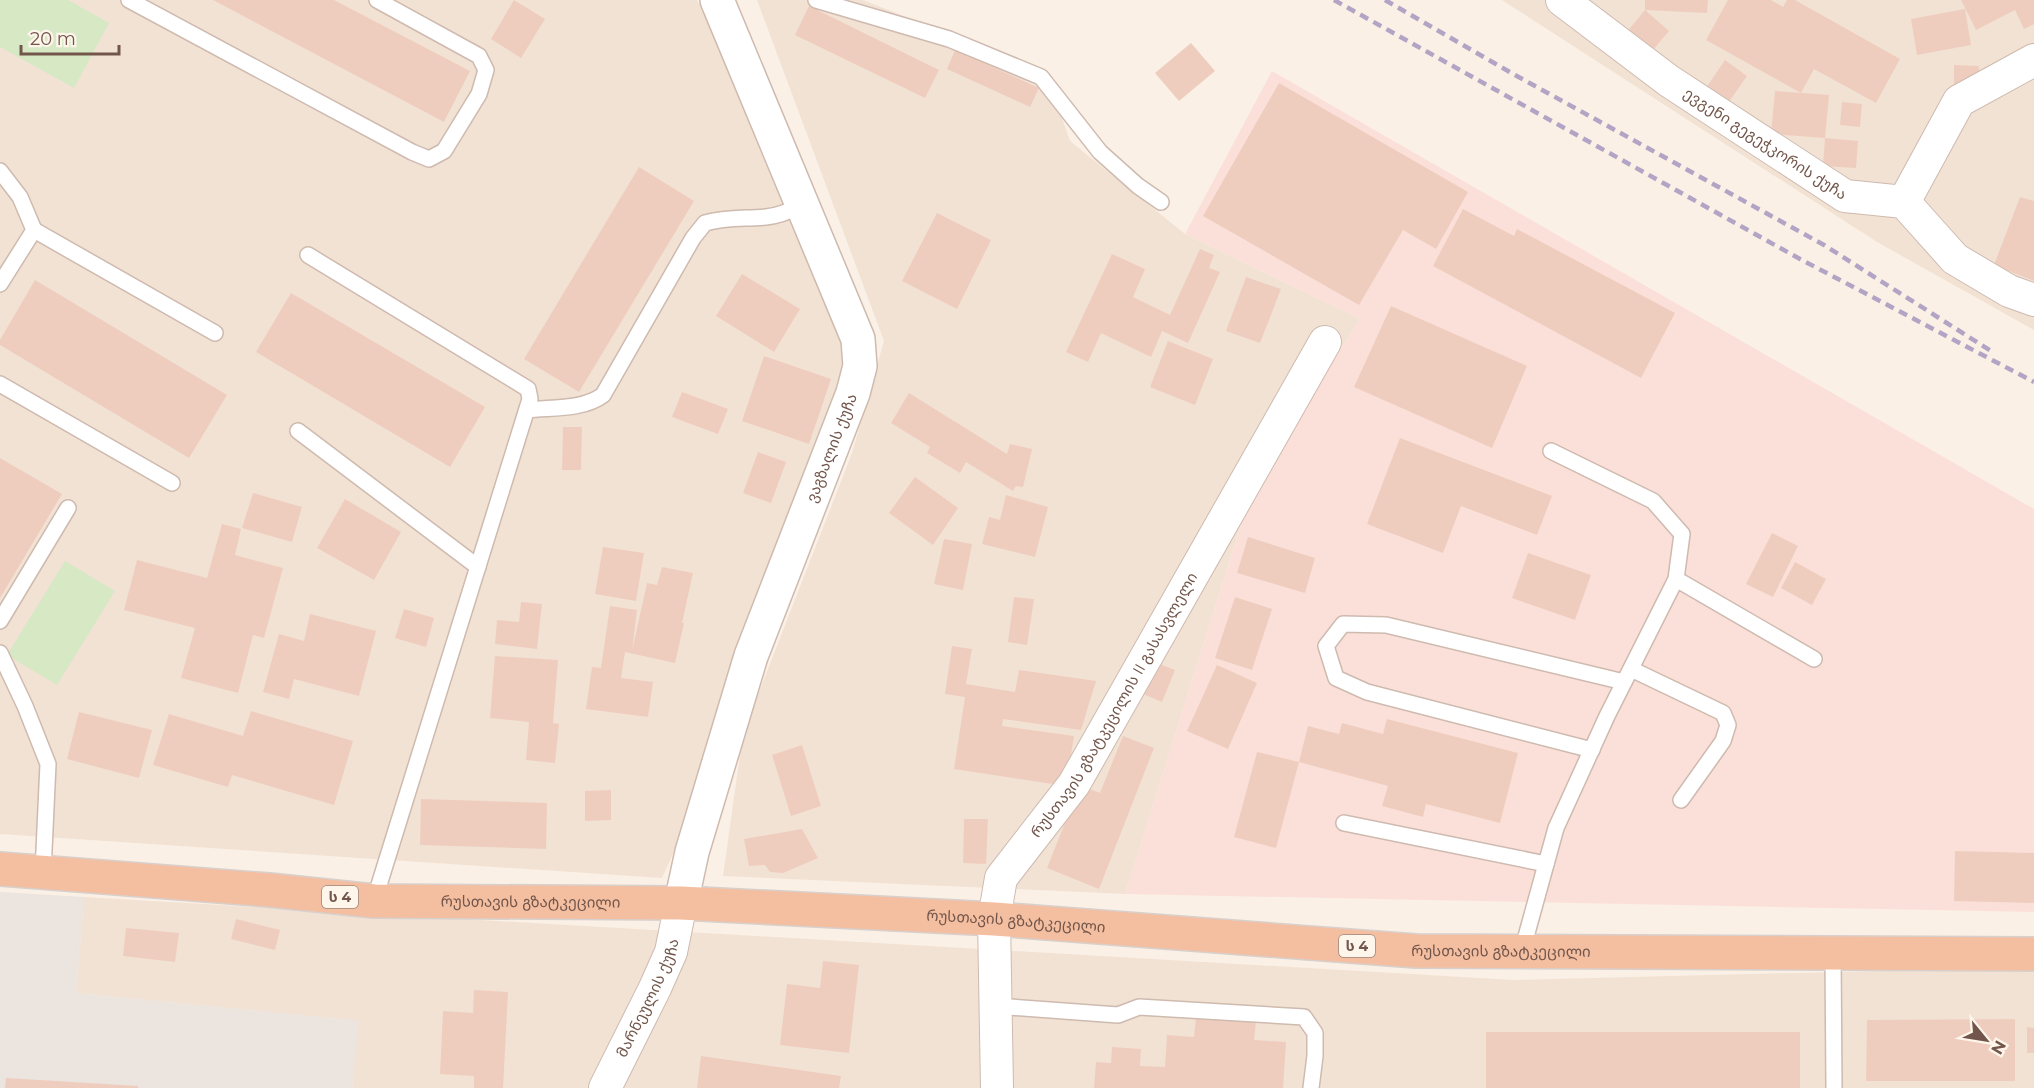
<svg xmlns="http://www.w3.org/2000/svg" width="2034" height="1088" font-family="Montserrat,'Noto Sans Georgian',sans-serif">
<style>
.residential{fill:#f2e2d4}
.commercial{fill:#fbe0d9}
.industrial{fill:#ebe4df}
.green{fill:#d6e8c4}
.building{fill:#efcdbe}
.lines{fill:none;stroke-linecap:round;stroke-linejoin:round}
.service-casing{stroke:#cebaaf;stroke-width:18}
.minor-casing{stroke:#cebaaf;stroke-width:34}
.tertiary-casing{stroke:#cebaaf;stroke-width:36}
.trunk-casing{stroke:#d8d0cd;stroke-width:36}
.service{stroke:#fff;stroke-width:15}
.minor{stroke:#fff;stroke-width:32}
.tertiary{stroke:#fff;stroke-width:33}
.trunk{stroke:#f4bea0;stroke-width:33}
.rail{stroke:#b2a4c4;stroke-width:4.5;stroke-dasharray:9 6;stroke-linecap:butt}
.labels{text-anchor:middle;stroke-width:4.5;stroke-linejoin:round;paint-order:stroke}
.shield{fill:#fef5eb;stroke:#9c867b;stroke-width:1.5}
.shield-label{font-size:14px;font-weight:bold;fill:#72564b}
.street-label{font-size:15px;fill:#72564b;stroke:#fef5eb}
</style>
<rect width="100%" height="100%" fill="#fbf0e5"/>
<g class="residential">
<path d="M0 0H697L847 328 844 382 672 856 662 878 0 834Z"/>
<path d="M757 0H863L1046 72 1070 141 1185 234 1360 319 1252 489 1125 894 723 876 743 733 852 453 884 341Z"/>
<path d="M1502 0H2034V330L1877 242Z"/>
<path d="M84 897 1514 980 2034 967V1088H352L358 1021 76 993Z"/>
</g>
<path class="commercial" d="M1272 71 2034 509V912L1125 894 1252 489 1360 319 1185 234Z"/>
<path class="industrial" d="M0 892 84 897 76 993 359 1021 352 1088H0Z"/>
<g class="green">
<path d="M0 0H68L109 23 74 88 0 47Z"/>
<path d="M65 561 115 591 57 685 7 655Z"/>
</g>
<g class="building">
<path d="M213 0H334L470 71 444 122Z"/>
<path d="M514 0 545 19 521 58 491 39Z"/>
<path d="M1645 0H1708L1707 13 1645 10Z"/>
<path d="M1728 0H1771L1783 7 1787 0H1795L1900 59 1876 103 1814 69 1801 93 1706 40Z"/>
<path d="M1961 0H2034V24L2024 29 2015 10 1976 30Z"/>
<path d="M809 6 939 70 925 98 795 35Z"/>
<path d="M1965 9 1971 45 1917 55 1911 19Z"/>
<path d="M1645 10 1669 31 1646 58 1622 38Z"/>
<path d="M1191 43 1215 71 1179 101 1155 73Z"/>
<path d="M955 50 1039 88 1030 107 947 69Z"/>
<path d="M1725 60 1747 76 1728 103 1706 88Z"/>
<path d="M1954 65 1979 66V85L1954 84Z"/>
<path d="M1279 83 1468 192 1436 249 1403 230 1359 305 1203 216Z"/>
<path d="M1775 91 1829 95 1825 138 1771 134Z"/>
<path d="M1842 102 1862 104 1860 127 1840 125Z"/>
<path d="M1825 138 1858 141 1856 168 1823 166Z"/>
<path d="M639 167 694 201 579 392 524 359Z"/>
<path d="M2020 197 2034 201V281L1994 265Z"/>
<path d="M1463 209 1514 236 1517 229 1675 313 1641 378 1433 266Z"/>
<path d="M937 213 991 240 957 309 902 281Z"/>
<path d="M1200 249 1214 255 1209 268 1220 272 1188 343 1162 331 1151 357 1101 333 1088 362 1066 352 1112 254 1145 269 1133 297 1170 315Z"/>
<path d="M742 274 800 309 774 352 716 316Z"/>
<path d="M1246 277 1281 289 1260 343 1226 331Z"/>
<path d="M35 280 227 395 189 458 0 345V340Z"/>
<path d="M291 293 485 407 450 467 256 352Z"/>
<path d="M1391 306 1527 366 1492 448 1354 387Z"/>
<path d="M1168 341 1213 359 1195 405 1150 387Z"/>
<path d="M764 356 831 379 809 444 742 421Z"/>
<path d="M682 392 728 409 718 434 672 417Z"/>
<path d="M909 393 1007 454 1010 444 1032 449 1023 487 1016 486 1013 491 966 462 960 473 927 453 930 447 891 423Z"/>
<path d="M563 427H582L581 470H562Z"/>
<path d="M1400 438 1552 496 1537 535 1461 506 1443 553 1367 524Z"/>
<path d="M758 452 786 462 771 503 743 493Z"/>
<path d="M0 458 62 494 0 598Z"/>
<path d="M915 477 958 508 933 545 889 513Z"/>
<path d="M253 493 302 507 292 542 242 528Z"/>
<path d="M1006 495 1048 507 1035 557 982 544 989 517 1000 520Z"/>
<path d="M345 499 401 532 374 580 317 548Z"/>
<path d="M222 524 241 529 235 555 283 568 264 638 253 635 238 693 181 678 195 628 124 610 137 560 207 578Z"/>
<path d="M1772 533 1798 546 1773 597 1746 584Z"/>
<path d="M1248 537 1315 558 1305 593 1237 573Z"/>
<path d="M944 539 972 544 963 590 934 584Z"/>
<path d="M603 547 644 553 636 601 595 594Z"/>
<path d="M1528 553 1591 575 1575 620 1512 598Z"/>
<path d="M1795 562 1826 579 1812 605 1781 588Z"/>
<path d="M662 567 693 573 682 623H684L675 663 625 652 621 678 653 682 648 717 586 709 592 667 601 668 610 606 637 610 632 651 647 583 657 585Z"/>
<path d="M1014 597 1034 599 1027 645 1008 642Z"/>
<path d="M1235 597 1272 609 1252 670 1215 658Z"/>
<path d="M521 602 542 604 537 649 495 644 497 620 519 622Z"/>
<path d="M404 609 434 618 426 647 395 638Z"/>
<path d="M310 614 376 631 359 696 294 679 289 699 263 692 279 634 304 641Z"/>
<path d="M952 646 972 649 966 684 1015 692 1019 670 1096 681 1081 730 1003 719 1002 726 1074 736 1066 786 954 769 965 697 945 694Z"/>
<path d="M495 656 558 660 553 723 559 724 555 763 526 760 529 722 490 718Z"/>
<path d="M1157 663 1175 670 1162 702 1143 694Z"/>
<path d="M1217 665 1257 683 1228 749 1187 731Z"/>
<path d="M251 711 353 741 334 805 232 775 228 787 153 765 169 714 243 736Z"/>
<path d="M79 712 152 730 139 778 67 759Z"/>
<path d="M1387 719 1518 753 1500 823 1426 804 1423 817 1382 806 1388 786 1299 762 1308 726 1339 734 1342 723 1383 734Z"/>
<path d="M1123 736 1154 748 1099 889 1047 868 1080 785 1100 793Z"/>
<path d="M802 745 821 806 791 816 772 755Z"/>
<path d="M1257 752 1299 762 1276 848 1234 837Z"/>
<path d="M611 790V820L585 821V791Z"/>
<path d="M421 799 547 803 546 849 420 845Z"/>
<path d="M964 819H988L986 864 963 863Z"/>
<path d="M802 829 818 858 783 873 770 872 765 865 749 866 744 839Z"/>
<path d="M1955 851 2034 853V903L1954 901Z"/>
<path d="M236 919 280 930 275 950 231 939Z"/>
<path d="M126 928 179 933 175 962 123 956Z"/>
<path d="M823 961 859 965 849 1053 780 1045 787 984 820 988Z"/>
<path d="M474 990 508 992 503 1088H474V1076L440 1074 443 1011 473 1013Z"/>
<path d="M1196 1018 1256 1022 1254 1040 1286 1042 1283 1088H1094L1096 1062 1111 1063 1112 1047 1141 1049 1140 1066 1165 1067 1167 1035 1194 1037Z"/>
<path d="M2015 1019V1081H1866L1867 1020Z"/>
<path d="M2027 1027 2034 1028V1053H2027Z"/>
<rect x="1486" y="1032" width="314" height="56"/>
<path d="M701 1056 841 1076 839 1088H697Z"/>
<path d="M6 1078 138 1086V1088H5Z"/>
</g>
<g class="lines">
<defs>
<g id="service">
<path d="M129 0 412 152 429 159 444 151 479 94 486 70 479 56 377 0"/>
<path d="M816 0 949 39 1041 77 1100 152 1138 186 1161 202"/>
<path d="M0 171 20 197 34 230 0 284"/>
<path d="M34 230 215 333"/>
<path d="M308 255 528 389 530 399 374 901"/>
<path d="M0 384 172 483"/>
<path d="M527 410C552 407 583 410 603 395L693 238 705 223C727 217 744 219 766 217 779 216 790 211 802 205"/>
<path d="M298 431 478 567"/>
<path d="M1676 579 1814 659"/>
<path d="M0 621 68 508"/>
<path d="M0 653 25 706 48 764 43 872"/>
<path d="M1631 669 1723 713 1728 725 1723 741 1681 800"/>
<path d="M1592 750 1367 692 1336 678 1326 646 1343 624 1386 625 1624 682"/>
<path d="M1344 823 1546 864"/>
<path d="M1522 951 1556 828 1607 716 1676 579 1682 534 1653 501 1551 451"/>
<path d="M1833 953 1834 1088"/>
<path d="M996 1006 1118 1015 1139 1007 1304 1017 1315 1033V1056L1311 1088"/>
</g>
<g id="minor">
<path id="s1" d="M1562 0 1669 81 1845 196 1904 202 1955 259 2009 291 2034 300"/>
<path d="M1904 202 1959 101 2034 60"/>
<path id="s2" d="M605 1088 655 988 671 952 681 903"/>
<path id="s3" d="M997 1088 994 919 1001 878 1074 784 1325 342"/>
</g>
<g id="tertiary">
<path id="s4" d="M681 903 692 852 751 656 853 393 860 366 858 339 717 0"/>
</g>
<g id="trunk">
<path id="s5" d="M0 869 269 890 374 901 681 903 994 919 1416 951 2034 954"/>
</g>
</defs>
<use href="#service" class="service-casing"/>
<use href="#minor" class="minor-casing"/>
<use href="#tertiary" class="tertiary-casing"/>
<use href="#trunk" class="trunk-casing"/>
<use href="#service" class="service"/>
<use href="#minor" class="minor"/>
<use href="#tertiary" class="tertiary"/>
<use href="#trunk" class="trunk"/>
<g class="rail">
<path d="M1334 0 1800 259 2034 382"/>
<path d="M1385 0 1515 75 1824 245 1991 351"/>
</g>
</g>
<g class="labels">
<g class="shield">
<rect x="322" y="886" width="36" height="22" rx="4.5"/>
<rect x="1339" y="935" width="36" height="22" rx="4.5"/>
</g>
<g class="shield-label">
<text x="340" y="902">ს 4</text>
<text x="1357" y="951">ს 4</text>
</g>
<g class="street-label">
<text dy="5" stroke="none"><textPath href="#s1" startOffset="249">ევგენი გეგეჭკორის ქუჩა</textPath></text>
<text dy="5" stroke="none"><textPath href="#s4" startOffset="480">ვაგზალის ქუჩა</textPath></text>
<text dy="5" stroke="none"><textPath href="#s3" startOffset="418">რუსთავის გზატკეცილის II გასასვლელი</textPath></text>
<text dy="5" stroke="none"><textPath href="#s5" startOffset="532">რუსთავის გზატკეცილი</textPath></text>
<text dy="5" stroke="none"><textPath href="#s5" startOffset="1018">რუსთავის გზატკეცილი</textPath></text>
<text dy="5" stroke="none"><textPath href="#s5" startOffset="1504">რუსთავის გზატკეცილი</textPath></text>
<text dy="5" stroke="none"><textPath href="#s2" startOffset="100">მარნეულის ქუჩა</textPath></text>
</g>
</g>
<g transform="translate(1986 1040) rotate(120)" stroke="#fef5eb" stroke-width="4.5" paint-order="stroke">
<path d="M0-4.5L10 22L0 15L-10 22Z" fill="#72564b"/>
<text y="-9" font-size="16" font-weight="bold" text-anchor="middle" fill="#72564b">N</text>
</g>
<path d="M21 45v9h98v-9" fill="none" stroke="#72564b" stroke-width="3"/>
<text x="30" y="45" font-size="18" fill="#72564b" stroke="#fef5eb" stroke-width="4.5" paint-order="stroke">20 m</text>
</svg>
